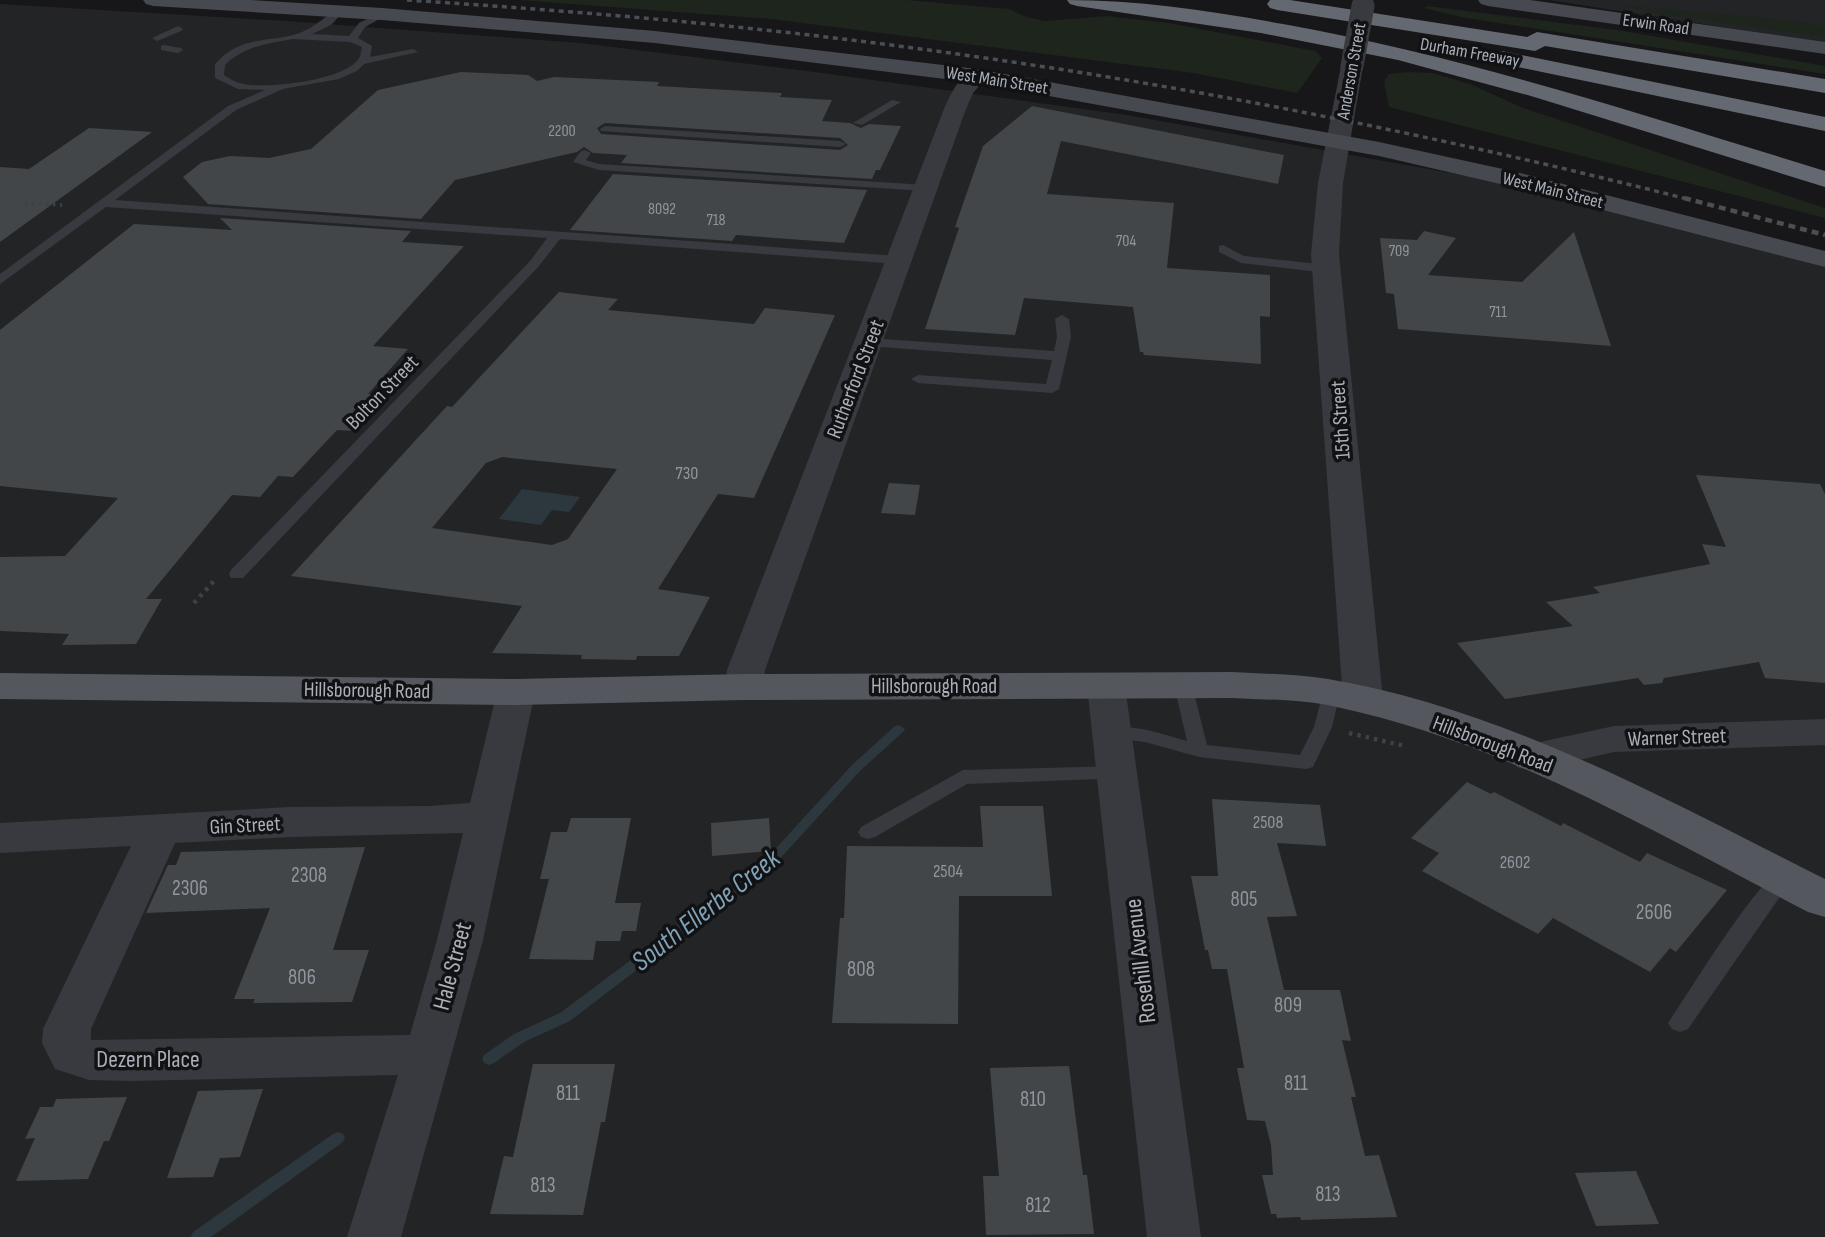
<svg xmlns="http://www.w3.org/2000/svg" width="1825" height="1237" font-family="'Sofia Sans Condensed',sans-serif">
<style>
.built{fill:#232426}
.green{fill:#1d251d}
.water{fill:#2d383e}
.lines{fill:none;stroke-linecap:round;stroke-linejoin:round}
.stream{fill:#2d383e;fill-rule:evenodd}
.building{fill:#434649;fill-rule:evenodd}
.path-far1{stroke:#3e4146;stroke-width:3.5;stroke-dasharray:2.5 4.5;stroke-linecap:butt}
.path{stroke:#3e4146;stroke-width:4.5;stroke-dasharray:3.5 5;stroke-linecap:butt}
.service{fill:#383a3f;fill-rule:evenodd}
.minor{fill:#383a3f;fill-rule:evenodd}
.tertiary{fill:#383a3f;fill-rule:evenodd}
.secondary{fill:#46494f;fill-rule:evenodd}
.primary{fill:#54575e;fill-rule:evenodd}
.motorway{fill:#646870;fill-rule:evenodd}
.rail-far1{stroke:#4b4e54;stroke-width:3.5;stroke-dasharray:5 4.5;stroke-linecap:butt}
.rail{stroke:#4b4e54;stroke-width:4.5;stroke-dasharray:7 5;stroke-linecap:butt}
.tertiary-bridge{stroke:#383a3f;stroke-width:23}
.labels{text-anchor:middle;stroke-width:7;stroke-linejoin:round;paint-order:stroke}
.far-number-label{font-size:16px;fill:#90969e}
.far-street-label{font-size:18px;fill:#a9b0ba;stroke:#121214}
.number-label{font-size:18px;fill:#90969e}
.street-label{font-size:21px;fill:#a9b0ba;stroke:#121214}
.near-number-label{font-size:21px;fill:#90969e}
.near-street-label{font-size:24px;fill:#a9b0ba;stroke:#121214}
.near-water-label{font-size:28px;font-style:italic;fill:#7fa2b5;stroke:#121214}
</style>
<rect width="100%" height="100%" fill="#171719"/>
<g class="built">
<path d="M1549 0H1825V43Z"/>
<path d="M0 4 286 21 580 43 815 72 1127 115 1568 194 1825 264V1237H0Z"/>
</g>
<g class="green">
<path d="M518 0H906L1009 9 1026 17 1045 21 1107 16 1169 23 1315 51 1322 58 1297 93 1193 73 771 19Z"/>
<path d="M1622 5 1797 21 1825 27V37L1655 13Z"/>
<path d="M1427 6 1617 30 1825 66V74L1461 17 1424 8Z"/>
<path d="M1407 72 1433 73 1470 84 1523 108 1825 208V218L1389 107 1384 82 1389 74Z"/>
</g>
<path class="water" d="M522 489 580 497 569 512 552 510 541 525 499 519Z"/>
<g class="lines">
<g class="stream">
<path d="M899 725 905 729 903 732 860 771 775 864 570 1021 524 1042 494 1063 489 1065 484 1063 482 1059 484 1055 514 1034 560 1013 767 858 852 765 895 726Z"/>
<path d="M338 1132 343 1134 345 1138 343 1142 211 1237H191L193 1232 333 1134Z"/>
</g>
</g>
<g class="building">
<path d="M461 72 528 75 537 81 554 77 659 82 657 86 782 93 780 97 832 100 822 121 850 123 861 128 869 124 901 126 880 170H876L872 179 621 163 627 155 593 153 584 147 577 152 455 180 421 219 208 204 183 177 202 162 230 156 269 158 311 149 378 90ZM605 123 840 138 848 145 840 150 601 134 597 128Z"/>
<path d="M1032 106 1284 155 1278 184 1061 141 1047 194 1174 203 1167 268 1270 275V317L1260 316 1261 364 1144 355 1143 352H1140L1133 307 1024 298 1015 335 925 329 959 228 955 227 983 146Z"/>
<path d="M89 128 152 132 0 242V167L29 169Z"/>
<path d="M613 174 867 190 844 243 736 235 732 241 570 230Z"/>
<path d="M220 218 411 231 402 242 464 246 373 346 408 349 368 394 380 395 352 431 337 430 293 477 278 476 260 497 232 495 146 599H162L136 644 62 645 69 634 0 631V557L65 556 118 498 0 486V330L134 224 232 230Z"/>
<path d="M1424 231 1456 238 1428 275 1522 282 1574 232 1611 346 1398 329 1394 294 1386 293 1380 238 1417 240Z"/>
<path d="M559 292 618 299 608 310 754 324 765 308 835 315 754 498 718 494 658 589 710 597 679 656H637L636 660 581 659 582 655 492 653 522 606 291 576 447 406 452 407ZM502 457 617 469 568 539 552 545 432 528 486 463Z"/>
<path d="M1696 475 1820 484 1825 494V683L1765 678 1759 662 1664 678 1662 683 1644 685 1638 678 1505 699 1457 643 1573 626 1546 602 1600 593 1593 587 1710 564 1702 544 1726 547Z"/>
<path d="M889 483 920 485 915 515 881 513Z"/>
<path d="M1467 782 1491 794 1494 792 1561 826 1563 823 1640 862 1647 853 1727 890 1676 952 1670 948 1650 972 1553 918 1538 934 1422 871 1439 853 1411 838Z"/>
<path d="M1212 799 1320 805 1326 846 1277 843 1297 916 1267 917 1284 990H1340L1351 1041 1342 1040 1356 1097H1351L1365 1156 1379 1155 1397 1217 1301 1220 1300 1217 1277 1218 1276 1214H1271L1262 1175H1273L1271 1145 1265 1121 1247 1120 1237 1068H1244L1227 969H1212L1208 950H1205L1191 876H1218Z"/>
<path d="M980 806H1043L1052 896H959L958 1024 832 1023 840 918H844L847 846 983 847Z"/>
<path d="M571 818H631L615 903H641L636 931H622L620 941H596L593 960 529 959 549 879H540L551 832H567Z"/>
<path d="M769 818 771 851 712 856 711 823Z"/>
<path d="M365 847 333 950H369L352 1002 253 1003 255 999H234L270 908 146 913 168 865H176L181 852Z"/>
<path d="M533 1064H615L605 1122H601L583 1215 490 1214 504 1156 513 1157Z"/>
<path d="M1069 1066 1083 1175H1087L1094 1234 986 1235 983 1176H999L990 1068Z"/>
<path d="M263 1089 240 1157 220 1158 213 1177 167 1178 198 1091Z"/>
<path d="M127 1097 109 1141H104L88 1179 16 1181 35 1138 25 1139 40 1107H53L56 1099Z"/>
<path d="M1636 1171 1659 1224 1596 1226 1575 1173Z"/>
</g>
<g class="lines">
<path class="path-far1" d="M25 203 62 205"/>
<g class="path">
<path d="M194 603 214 581"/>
<path d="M1349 733 1405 746"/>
</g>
<g class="service">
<path d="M339 8 344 11 331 25 312 34 349 36 359 23 382 11 385 12V16L365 27 358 38 372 46 370 57 413 49 418 52 364 64 357 71 339 79 283 89 236 110 115 200 899 256 905 260 899 264 560 239 539 266 243 578H231L229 574 231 570 531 260 547 238 106 207 0 284V274L228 106 265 90 238 89 215 78V64C242 33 272 44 302 32 317 26 326 15 339 8ZM293 39 350 42 362 47C361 51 361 55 359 58 346 81 262 90 239 83 233 81 229 78 224 75L225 65C243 47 268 43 293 39Z"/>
<path d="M178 26 183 29 181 31 157 41 152 38Z"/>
<path d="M164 45 181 48 183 50 178 53 161 50V46Z"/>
<path d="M892 100 901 102 862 125 853 123Z"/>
<path d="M605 126 840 141 846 144 840 147 601 131 600 129Z"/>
<path d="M585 150 591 153 586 160 599 164 926 185 932 188 926 191 599 170 573 162 581 151Z"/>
<path d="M1223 245 1244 256 1327 265 1333 269 1327 273 1241 263 1219 252V246Z"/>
<path d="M1062 315 1069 319 1071 337 1059 389 1052 393 918 383 911 379 918 375 1046 384 1052 360 869 346 862 342 869 338 1054 351 1057 337 1055 319Z"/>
<path d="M1183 679 1192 685 1207 745 1300 755 1314 727 1324 689H1338L1340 693 1332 727 1313 767 1306 769 1199 757 1145 742 1105 737 1102 733 1105 729C1131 722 1162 734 1187 741L1174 685Z"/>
<path d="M1118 766 1125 768 1128 773 1125 778 967 784 875 837 868 839 861 837 858 832 861 827 963 770Z"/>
<path d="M1782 870 1789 873 1793 878 1688 1029 1680 1032 1672 1029 1668 1023 1672 1017C1690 991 1759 877 1782 870Z"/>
</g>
<g class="minor">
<path d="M977 70 984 72 988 76 973 93 966 109 765 670 763 687 758 696 744 699 730 696 725 687 727 670 944 109C951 94 959 74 977 70Z"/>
<path d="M1106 674 1120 677 1125 686 1201 1237H1147L1087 686 1092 677Z"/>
<path d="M516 680 530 683 535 692 483 940 401 1237H347L398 1075 131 1081 89 1080 55 1069 42 1043 43 1029 131 846 0 853V823L290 807 429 806 470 803 497 692 502 683ZM463 833 437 940 410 1035 91 1040V1029L175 843 290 837Z"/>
<path d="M1825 719V745L1614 752 1531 771 1517 767 1511 757 1517 747 1614 726Z"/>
</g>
<path class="tertiary" d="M1352 59 1360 61 1363 66 1343 183 1339 254 1383 700 1377 709 1363 713 1349 709 1343 700 1311 254 1318 183 1341 66 1344 61Z"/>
<g class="secondary">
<path d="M143 0H251L382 8 655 31 977 69 1379 142 1512 171 1825 251V267L1509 186 1379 156 977 83 655 43 382 20 153 6 146 4Z"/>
<path d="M1478 0H1530L1825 42V54L1488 6 1481 4Z"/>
</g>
<path class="primary" d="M1232 672C1264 674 1296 674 1328 679 1505 709 1667 800 1825 879V917L1808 912C1656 833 1502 741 1332 706 1300 699 1265 700 1232 698L744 700 516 705 0 699V673L516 679 744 674Z"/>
<g class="motorway">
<path d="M1067 0C1141 0 1210 11 1283 24 1468 57 1646 116 1825 171V187L1531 96 1398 60 1261 33 1077 6 1070 4Z"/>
<path d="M1270 0H1290L1527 37 1537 32 1825 79V93L1545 46 1535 51 1277 10 1270 8 1267 4Z"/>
<path d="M1502 51 1825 117V131L1494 62 1491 57 1494 52Z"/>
</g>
<path class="rail-far1" d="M407 0C527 8 646 17 765 30 1077 64 1387 122 1691 200"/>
<path class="rail" d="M1684 198 1825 235"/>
<path class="tertiary-bridge" d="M1352 66 1363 6"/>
</g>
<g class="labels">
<g class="far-number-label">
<text x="562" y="136">2200</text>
<text x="662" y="214">8092</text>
<text x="716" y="225">718</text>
<text x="1126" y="246">704</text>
<text x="1399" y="256">709</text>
<text x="1498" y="317">711</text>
</g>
<g class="far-street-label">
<text transform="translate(1656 24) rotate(8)" y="6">Erwin Road</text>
<text transform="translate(1470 52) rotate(10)" y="6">Durham Freeway</text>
<text transform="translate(1351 71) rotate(-80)" y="6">Anderson Street</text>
<text transform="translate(997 80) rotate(9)" y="6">West Main Street</text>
<text transform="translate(1553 190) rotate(14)" y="6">West Main Street</text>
</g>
<g class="number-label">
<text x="687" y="479">730</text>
<text x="1268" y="828">2508</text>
<text x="1515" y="868">2602</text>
<text x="948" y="877">2504</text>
</g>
<g class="street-label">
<text transform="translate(855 379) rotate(-69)" y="7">Rutherford Street</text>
<text transform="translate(382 392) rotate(-46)" y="7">Bolton Street</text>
<text transform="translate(1340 420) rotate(-94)" y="7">15th Street</text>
<text x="934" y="693">Hillsborough Road</text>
<text transform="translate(367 690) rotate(1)" y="7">Hillsborough Road</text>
<text transform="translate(1677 737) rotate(-2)" y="7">Warner Street</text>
<text transform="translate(1493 744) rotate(21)" y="7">Hillsborough Road</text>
<text transform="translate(245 825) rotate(-3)" y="7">Gin Street</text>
</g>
<g class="near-number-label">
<text x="309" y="882">2308</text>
<text x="190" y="895">2306</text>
<text x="1244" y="906">805</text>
<text x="1654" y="919">2606</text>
<text x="861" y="976">808</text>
<text x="302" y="984">806</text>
<text x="1288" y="1012">809</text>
<text x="1296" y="1090">811</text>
<text x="568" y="1100">811</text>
<text x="1033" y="1106">810</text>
<text x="543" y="1192">813</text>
<text x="1328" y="1201">813</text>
<text x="1038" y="1212">812</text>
</g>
<g class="near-street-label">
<text transform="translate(1140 961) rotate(-97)" y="8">Rosehill Avenue</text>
<text transform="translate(452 966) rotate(-75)" y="8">Hale Street</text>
<text x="148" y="1067">Dezern Place</text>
</g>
<g class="near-water-label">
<text transform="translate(705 909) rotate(-38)" y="10">South Ellerbe Creek</text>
</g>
</g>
</svg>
